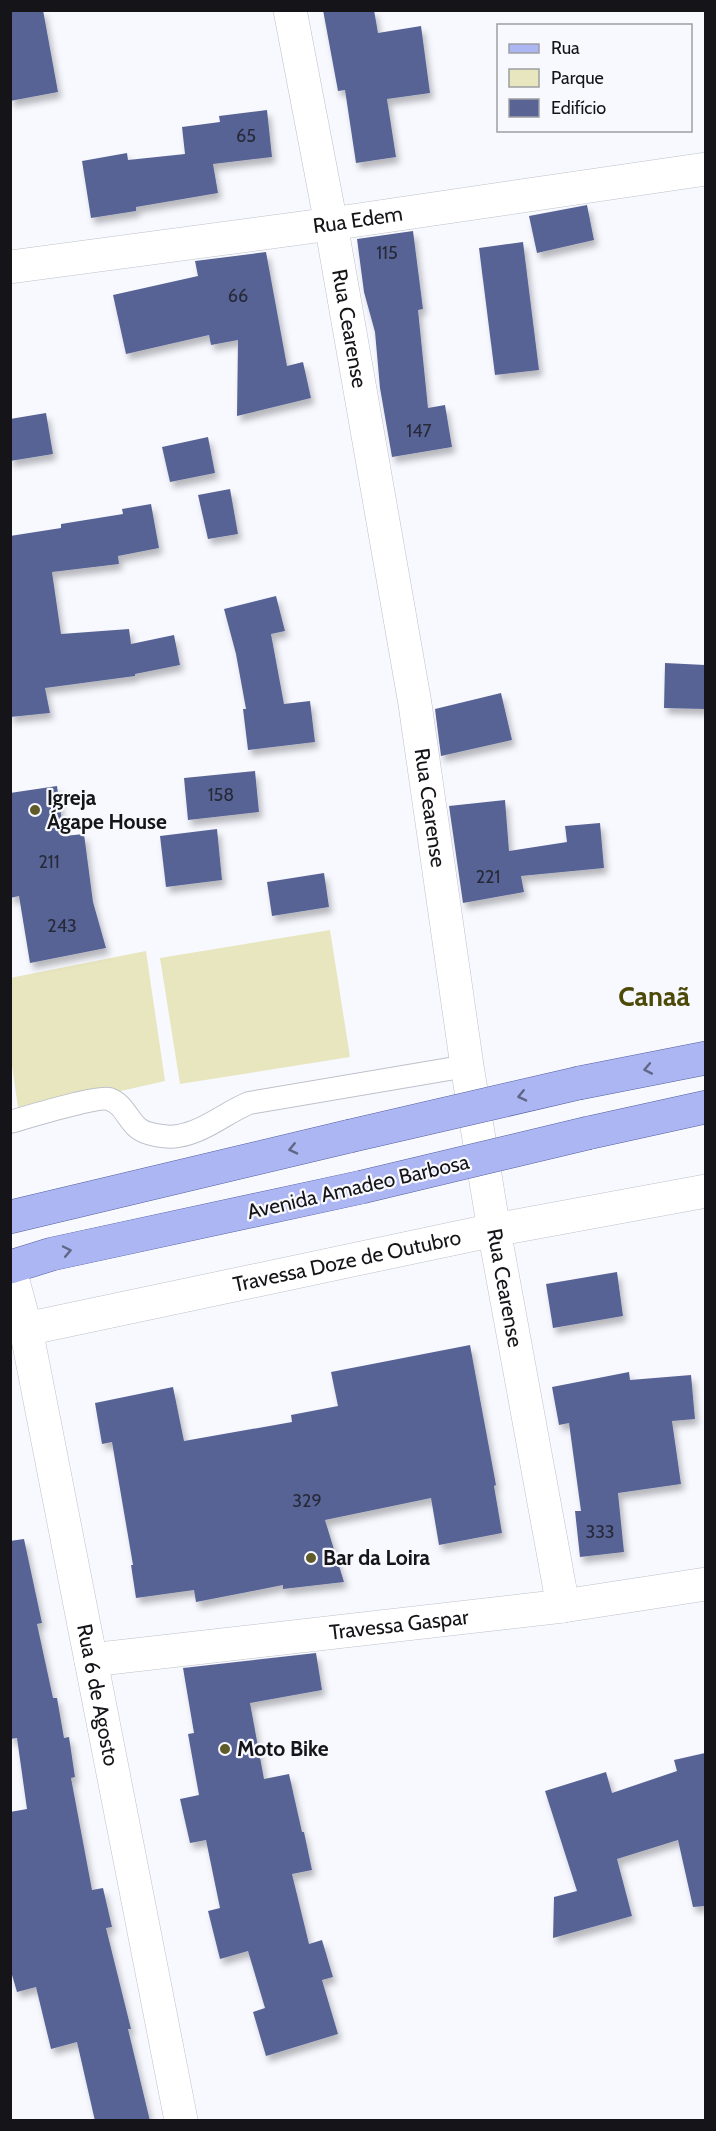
<svg xmlns="http://www.w3.org/2000/svg" width="716" height="2131" font-family="Cabin,sans-serif">
<style>
.green{fill:#e7e6be}
.building{fill:#596495;filter:url(#shadow)}
.lines{fill:none;stroke-linecap:round;stroke-linejoin:round}
.service-casing{stroke:#bec1ca;stroke-width:24}
.minor-casing{stroke:#bec1ca;stroke-width:34}
.tertiary-casing{stroke:#bec1ca;stroke-width:34}
.primary-casing{stroke:#535ea0;stroke-width:34}
.service{stroke:#fff;stroke-width:22}
.minor{stroke:#fff;stroke-width:33}
.tertiary{stroke:#fff;stroke-width:33}
.primary{stroke:#acb6f2;stroke-width:33}
.primary-bridge-casing{stroke:#535ea0;stroke-width:34;stroke-linecap:butt}
.primary-bridge{stroke:#acb6f2;stroke-width:33}
.oneway{stroke:#606686}
.poi-dot{fill:#5f5c29;stroke:#f8f9ff;stroke-width:2}
.labels{text-anchor:middle;stroke-width:4.5;stroke-linejoin:round;paint-order:stroke}
.number-label{font-size:18px;fill:#262938}
.street-label{font-size:21px;fill:#151519;stroke:#f8f9ff}
.poi-label{font-size:21px;font-weight:bold;fill:#151519;stroke:#f8f9ff;text-anchor:start}
.district-label{font-size:27px;font-weight:bold;fill:#4d4a09;stroke:#f8f9ff}
</style>
<defs>
<filter id="shadow"><feDropShadow dx="3.5" dy="6" stdDeviation="3" flood-color="#0004"/></filter>
</defs>
<rect width="100%" height="100%" fill="#f8f9ff"/>
<g class="green">
<path d="M330 930 350 1057 180 1084 160 958Z"/>
<path d="M146 951 165 1081 19 1114 11 1059 10 978Z"/>
</g>
<g class="building">
<path d="M10 10H43L58 92 10 101Z"/>
<path d="M323 10H374L378 33 421 26 430 93 387 99 396 157 356 163 345 90 338 91Z"/>
<path d="M267 110 272 157 213 164 218 193 136 207V211L91 218 82 161 127 153 128 160 185 154 182 127 220 122 219 116Z"/>
<path d="M587 205 594 240 537 253 529 216Z"/>
<path d="M413 231 423 309 418 310 428 408 445 405 452 447 392 457 380 388 375 332 364 292 357 239Z"/>
<path d="M523 242 539 370 495 375 479 248Z"/>
<path d="M266 252 287 366 303 362 311 398 237 416 238 340 211 345 209 335 126 354 113 295 198 276 195 261Z"/>
<path d="M46 413 53 454 10 461V419Z"/>
<path d="M208 437 215 473 170 482 162 447Z"/>
<path d="M230 489 238 534 208 539 198 495Z"/>
<path d="M151 504 159 548 118 556 119 564 52 572 61 634 129 629 131 644 174 635 180 665 135 674V676L45 688 50 713 10 717V536L61 528V524L123 514 122 509Z"/>
<path d="M276 596 285 631 271 634 284 704 310 701 315 742 248 750 243 709H246L236 654 224 609Z"/>
<path d="M665 663 705 665V709L664 708Z"/>
<path d="M501 693 512 740 441 756 435 709Z"/>
<path d="M255 771 259 812 188 820 184 778Z"/>
<path d="M57 786 64 836 84 834 93 902 106 948 30 963 19 896 10 898V793Z"/>
<path d="M505 800 509 851 567 842 565 826 600 823 604 868 521 876 524 892 463 903 449 806Z"/>
<path d="M217 829 222 880 166 887 160 836Z"/>
<path d="M324 873 329 907 272 916 267 882Z"/>
<path d="M617 1272 623 1316 553 1328 546 1284Z"/>
<path d="M470 1345 496 1485 494 1486 502 1533 439 1545 431 1498 325 1520 344 1582 283 1589V1585L196 1602 194 1590 136 1598 131 1565H133L112 1442 102 1444 95 1403 173 1387 184 1441 292 1422 291 1415 338 1406 331 1372Z"/>
<path d="M629 1372 630 1380 691 1375 695 1419 672 1421 681 1484 618 1493 624 1552 580 1557 575 1511H581L569 1423 559 1425 552 1387Z"/>
<path d="M24 1539 42 1623 37 1624 53 1698H57L64 1738 69 1737 75 1777 71 1778 92 1890 103 1888 112 1927 106 1928 131 2029H128L150 2121H95L77 2042 51 2049 36 1987 17 1992 10 1968V1812L27 1809 17 1738 10 1739V1541Z"/>
<path d="M316 1653 322 1690 250 1703 264 1779 289 1774 302 1832H304L312 1870 292 1874 309 1944 322 1940 333 1977 322 1980 338 2034 266 2056 253 2012 265 2008 248 1951 220 1959 208 1911 220 1908 206 1840 190 1843 180 1799 199 1795 188 1734 194 1733 183 1668Z"/>
<path d="M705 1753V1906L693 1907 678 1840 617 1859 632 1916 553 1938 554 1897 577 1891 545 1791 606 1772 612 1793 677 1771 674 1760Z"/>
</g>
<g class="lines">
<defs>
<path id="service" d="M10 1122C28 1117 96 1096 109 1099 124 1104 127 1119 138 1128 146 1135 168 1138 178 1136 204 1132 225 1113 249 1103L467 1066"/>
<g id="minor">
<path id="s1" d="M290 10 331 224 415 704 467 1066 494 1230 563 1606"/>
<path id="s2" d="M10 267 331 224 706 169"/>
<path id="s3" d="M26 1329 494 1230 706 1191"/>
<path id="s4" d="M91 1660 563 1606 706 1584"/>
</g>
<g id="tertiary">
<path id="s5" d="M10 1270 26 1329 181 2120"/>
</g>
<g id="primary">
<path d="M579 1083 706 1058"/>
<path d="M588 1133 706 1107"/>
<path d="M10 1217 350 1136"/>
<path d="M10 1267 52 1254 362 1187"/>
</g>
</defs>
<use href="#service" class="service-casing"/>
<use href="#minor" class="minor-casing"/>
<use href="#tertiary" class="tertiary-casing"/>
<use href="#primary" class="primary-casing"/>
<use href="#service" class="service"/>
<use href="#minor" class="minor"/>
<use href="#tertiary" class="tertiary"/>
<use href="#primary" class="primary"/>
<defs>
<g id="primary-bridge">
<path d="M350 1136 579 1083"/>
<path d="M362 1187 588 1133"/>
</g>
</defs>
<use href="#primary-bridge" class="primary-bridge-casing"/>
<use href="#primary-bridge" class="primary-bridge"/>
</g>
<defs><path id="oneway-chevron" d="M-2-3.5L2.5 0L-2 3.5" fill="none" stroke-width="1.6" stroke-linecap="round" stroke-linejoin="round" transform="scale(1.5)"/></defs>
<g class="oneway">
<use href="#oneway-chevron" transform="translate(648 1069) rotate(169)"/>
<use href="#oneway-chevron" transform="translate(522 1096) rotate(167)"/>
<use href="#oneway-chevron" transform="translate(293 1149) rotate(167)"/>
<use href="#oneway-chevron" transform="translate(67 1251) rotate(-12)"/>
</g>
<g class="poi-dot">
<circle cx="35" cy="810" r="6"/>
<circle cx="311" cy="1558" r="6"/>
<circle cx="225" cy="1749" r="6"/>
</g>
<g class="labels">
<g class="number-label">
<text x="246" y="142">65</text>
<text x="387" y="259">115</text>
<text x="238" y="302">66</text>
<text x="419" y="437">147</text>
<text x="221" y="801">158</text>
<text x="49" y="868">211</text>
<text x="488" y="883">221</text>
<text x="62" y="932">243</text>
<text x="307" y="1507">329</text>
<text x="600" y="1538">333</text>
</g>
<g class="street-label">
<text dy="7" stroke="none"><textPath href="#s2" startOffset="351">Rua Edem</textPath></text>
<text dy="7" stroke="none"><textPath href="#s1" startOffset="324">Rua Cearense</textPath></text>
<text dy="7" stroke="none"><textPath href="#s1" startOffset="810">Rua Cearense</textPath></text>
<text transform="translate(358 1187) rotate(-13)" y="7">Avenida Amadeo Barbosa</text>
<text dy="7" stroke="none"><textPath href="#s3" startOffset="328">Travessa Doze de Outubro</textPath></text>
<text dy="7" stroke="none"><textPath href="#s1" startOffset="1296">Rua Cearense</textPath></text>
<text dy="7" stroke="none"><textPath href="#s4" startOffset="310">Travessa Gaspar</textPath></text>
<text dy="7" stroke="none"><textPath href="#s5" startOffset="434">Rua 6 de Agosto</textPath></text>
</g>
<g class="poi-label">
<text x="47" y="805">Igreja<tspan x="47" dy="24">Ágape House</tspan></text>
<text x="323" y="1565">Bar da Loira</text>
<text x="237" y="1756">Moto Bike</text>
</g>
<g class="district-label">
<text x="654" y="1006">Canaã</text>
</g>
</g>
<rect width="716" height="2131" fill="none" stroke="#151519" stroke-width="24"/>
<rect x="497" y="24" width="195" height="108" fill="#f8f9ff" stroke="#9d9ea3" stroke-width="1.5"/>
<rect x="509" y="44" width="30" height="9" fill="#acb6f2" stroke="#9d9ea3" stroke-width="1.5"/>
<text x="551" y="54" font-size="18" fill="#151519">Rua</text>
<rect x="509" y="69" width="30" height="18" fill="#e7e6be" stroke="#9d9ea3" stroke-width="1.5"/>
<text x="551" y="84" font-size="18" fill="#151519">Parque</text>
<rect x="509" y="99" width="30" height="18" fill="#596495" stroke="#9d9ea3" stroke-width="1.5"/>
<text x="551" y="114" font-size="18" fill="#151519">Edifício</text>
</svg>
